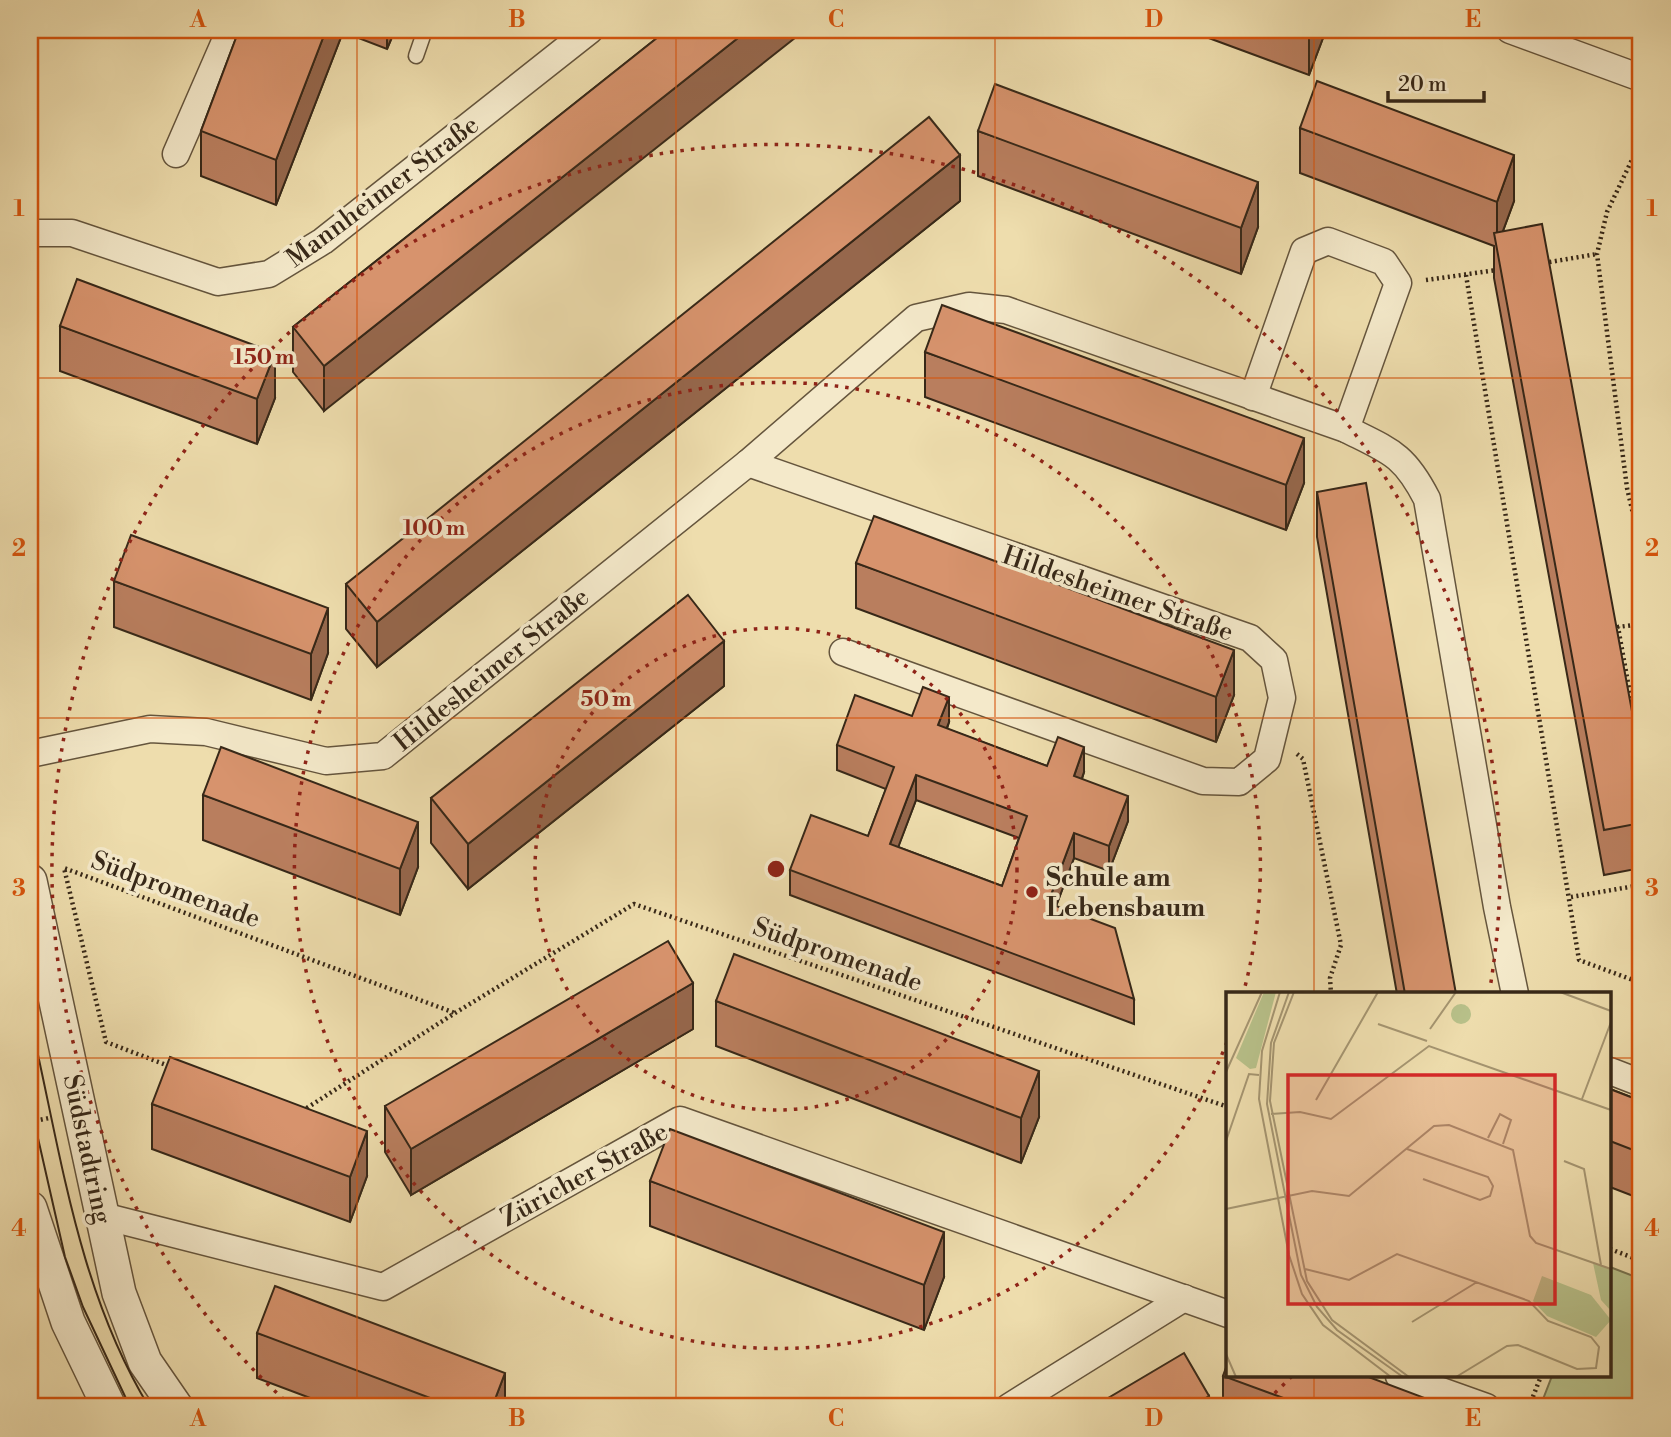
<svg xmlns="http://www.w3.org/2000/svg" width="1671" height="1437" font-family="'Libre Bodoni',serif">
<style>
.green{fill:#b8c18a;stroke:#787451;stroke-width:2}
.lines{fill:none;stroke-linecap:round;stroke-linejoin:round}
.service-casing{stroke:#65553d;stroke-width:17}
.minor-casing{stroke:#65553d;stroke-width:29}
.tertiary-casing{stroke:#65553d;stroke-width:36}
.path{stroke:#372818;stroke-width:4.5;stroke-dasharray:2 3.5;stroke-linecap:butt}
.service{stroke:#f4e9ca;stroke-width:14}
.minor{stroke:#f4e9ca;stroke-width:26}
.tertiary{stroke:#f4e9ca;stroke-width:33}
.tram{stroke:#372818;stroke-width:2}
.wall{fill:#b97e5e;stroke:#372818;stroke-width:2;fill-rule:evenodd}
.shaded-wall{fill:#96674c;stroke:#372818;stroke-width:2}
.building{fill:#d7936d;stroke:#372818;stroke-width:2;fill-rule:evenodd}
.grid{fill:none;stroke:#d6540d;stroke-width:2;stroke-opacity:0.55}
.ring{fill:none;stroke:#8f2418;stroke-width:3.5;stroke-dasharray:3.5 7}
.poi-dot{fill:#8f2418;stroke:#f4e9ca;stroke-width:2.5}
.labels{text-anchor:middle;stroke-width:7;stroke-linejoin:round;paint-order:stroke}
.street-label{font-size:26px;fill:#372818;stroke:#f4e9ca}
.poi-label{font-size:26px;font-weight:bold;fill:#372818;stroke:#f4e9ca;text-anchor:start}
.inset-road{fill:none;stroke:#a59571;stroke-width:2}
.view{fill:#d62828;fill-opacity:0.15;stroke:#d62828;stroke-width:3.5}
.inset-edge{fill:none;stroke:#372818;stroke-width:3.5}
.centre{fill:#8f2418;stroke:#f4e9ca;stroke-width:3.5}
.ring-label{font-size:21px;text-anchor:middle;font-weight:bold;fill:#8f2418;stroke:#f4e9ca;stroke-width:7;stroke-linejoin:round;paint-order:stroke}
.neatline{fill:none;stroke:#d6540d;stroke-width:2.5}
.grid-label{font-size:23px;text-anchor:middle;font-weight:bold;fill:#d6540d}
</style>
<rect width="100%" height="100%" fill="#eeddad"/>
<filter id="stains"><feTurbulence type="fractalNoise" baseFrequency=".00286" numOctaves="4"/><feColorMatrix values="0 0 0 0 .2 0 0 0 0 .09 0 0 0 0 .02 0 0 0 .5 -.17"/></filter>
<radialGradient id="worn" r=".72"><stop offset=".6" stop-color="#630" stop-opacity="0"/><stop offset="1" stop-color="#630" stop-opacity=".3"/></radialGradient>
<path class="green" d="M1610 1267 1641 1279V1407H1540L1552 1376H1610Z"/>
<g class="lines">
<defs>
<path id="service" d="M416 56 425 30"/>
<g id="minor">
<path d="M1510 30 1641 78"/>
<path d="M176 154 230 30"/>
<path d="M30 233H72L218 282 269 274 323 241 590 30"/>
<path d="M1253 397 1304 251 1328 241 1384 262 1398 283 1346 429"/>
<path d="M748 463 1250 638 1274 660 1282 698 1267 759 1239 782 1203 781 843 652"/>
<path d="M30 754 150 729 206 732 326 761 383 756 748 463 916 318 969 306 1006 310 1346 429C1390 451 1404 454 1427 499L1497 907 1515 994"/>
<path d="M1610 1071 1641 1083"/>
<path d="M103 1216 383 1287 680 1120 1228 1314"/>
<path d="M1399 1376 1486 1407"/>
<path d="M1009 1407 1184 1298"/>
</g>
<g id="tertiary">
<path d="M30 881 119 1293 145 1362 176 1407"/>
<path d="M30 1208 68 1322 109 1407"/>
</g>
</defs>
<use href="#service" class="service-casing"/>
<use href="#minor" class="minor-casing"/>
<use href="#tertiary" class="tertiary-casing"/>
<g class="path">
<path d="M1641 141 1607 212 1597 254 1627 488 1641 548"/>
<path d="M1544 263 1597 254"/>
<path d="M1466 275 1579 960 1641 983"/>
<path d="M1426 280 1497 270"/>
<path d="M1641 624 1618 627 1641 755"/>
<path d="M1297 754 1303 759 1341 945 1330 978 1331 994"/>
<path d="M1571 897 1641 885"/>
<path d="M169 1066 106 1042 64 868 455 1013"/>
<path d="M302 1111 455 1013 634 904 1228 1107"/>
<path d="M30 1122 49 1118"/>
<path d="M1610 1249 1641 1261"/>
<path d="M1529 1407 1541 1376"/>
</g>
<use href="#service" class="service"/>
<use href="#minor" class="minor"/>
<use href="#tertiary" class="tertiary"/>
<g class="tram">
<path d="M30 1019C61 1152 77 1288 149 1407"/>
<path d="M30 1103 65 1257 83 1307 130 1407"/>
</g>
</g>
<g class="wall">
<path d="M239 30H395L387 49 343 32 276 205 201 176V131Z"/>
<path d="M667 30 324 411 293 372V327Z"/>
<path d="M1187 30H1326L1309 75Z"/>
<path d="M1300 128 1514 201 1503 231 1641 760V868L1604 875 1494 278V246L1300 173Z"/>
<path d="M978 131 1258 227 1241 274 978 176Z"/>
<path d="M960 201 377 667 346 629V584Z"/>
<path d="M60 326 275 398 257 444 60 371Z"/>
<path d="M925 352 1304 483 1286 530 925 397Z"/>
<path d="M1317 492 1456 994H1397L1317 537Z"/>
<path d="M856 563 1234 695 1216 742 856 608Z"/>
<path d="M114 581 328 653 311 700 114 627Z"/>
<path d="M724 686 468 889 431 843V798Z"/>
<path d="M949 722 947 729 1047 766 1084 772 1082 779 1128 821 1109 871 1074 858 1056 906 1134 999V1024L790 895V870L868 836 886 789 837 770V745ZM916 800 1019 838 1002 886 898 847Z"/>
<path d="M203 795 418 867 400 915 203 840Z"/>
<path d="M1641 874V945L1633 942V896Z"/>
<path d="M716 1001 1039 1117 1021 1163 716 1046Z"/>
<path d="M693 1029 411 1195 385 1152V1106Z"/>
<path d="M1610 1089 1641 1101V1199L1610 1187Z"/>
<path d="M152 1104 367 1176 350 1222 152 1149Z"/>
<path d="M650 1181 944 1277 924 1330 650 1226Z"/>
<path d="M257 1333 505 1407H334L257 1378Z"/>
<path d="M1223 1376 1438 1407H1223Z"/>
</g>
<g class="shaded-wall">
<path d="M326 30H343V32L276 205V160Z"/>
<path d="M387 30H395L387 49Z"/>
<path d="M748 30H805L324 411V366Z"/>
<path d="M1309 30H1326L1309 75Z"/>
<path d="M960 155V201L377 667V622Z"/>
<path d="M1514 155V201L1497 247V202Z"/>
<path d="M1258 182V227L1241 274V228Z"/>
<path d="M275 353V398L257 444V399Z"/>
<path d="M1304 438V483L1286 530V485Z"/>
<path d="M328 608V653L311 700V654Z"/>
<path d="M724 641V686L468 889V844Z"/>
<path d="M1234 650V695L1216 742V697Z"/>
<path d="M949 697V722L938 750V725Z"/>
<path d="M1084 747V772L1074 801V776Z"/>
<path d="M916 775V800L890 869V844Z"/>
<path d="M1128 796V821L1109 871V846Z"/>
<path d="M418 822V867L400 915V869Z"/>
<path d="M1074 833V858L1048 928V903Z"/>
<path d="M693 983V1029L411 1195V1149Z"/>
<path d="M1039 1071V1117L1021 1163V1118Z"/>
<path d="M367 1131V1176L350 1222V1177Z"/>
<path d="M944 1232V1277L924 1330V1285Z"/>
<path d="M505 1373V1407H492Z"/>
<path d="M1209 1396V1407H1190Z"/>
</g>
<g class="building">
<path d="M239 30H326L276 160 201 131Z"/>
<path d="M667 30H748L324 366 293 327Z"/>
<path d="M1317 81 1514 155 1497 202 1300 128Z"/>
<path d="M995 84 1258 182 1241 228 978 131Z"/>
<path d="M929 117 960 155 377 622 346 584Z"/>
<path d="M1542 224 1641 760V823L1604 830 1494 233Z"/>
<path d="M77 279 275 353 257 399 60 326Z"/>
<path d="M942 305 1304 438 1286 485 925 352Z"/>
<path d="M1366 483 1456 994H1405L1317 492Z"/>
<path d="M874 516 1234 650 1216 697 856 563Z"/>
<path d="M131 535 328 608 311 654 114 581Z"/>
<path d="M688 595 724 641 468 844 431 798Z"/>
<path d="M923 687 949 697 938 725 1047 766 1058 737 1084 747 1074 776 1128 796 1109 846 1074 833 1048 903 1115 928 1134 999 790 870 811 815 868 836 894 767 837 745 855 695 912 716ZM916 775 1027 816 1002 886 890 844Z"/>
<path d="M221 747 418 822 400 869 203 795Z"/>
<path d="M1641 874V900L1633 896Z"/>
<path d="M668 941 693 983 411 1149 385 1106Z"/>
<path d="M734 954 1039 1071 1021 1118 716 1001Z"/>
<path d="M170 1057 367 1131 350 1177 152 1104Z"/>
<path d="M1610 1089 1641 1101V1153L1610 1141Z"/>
<path d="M670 1129 944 1232 924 1285 650 1181Z"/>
<path d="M275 1286 505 1373 492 1407H454L257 1333Z"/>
<path d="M1184 1353 1209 1396 1190 1407H1093Z"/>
<path d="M1228 1362V1376H1366L1438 1403 1437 1407H1308L1223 1376Z"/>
</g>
<path class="grid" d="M357 30V1407M676 30V1407M995 30V1407M1314 30V994M30 378H1641M30 718H1641M30 1058H1228M1610 1058H1641M1314 1376V1407"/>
<g class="ring">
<circle cx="776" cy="869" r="241"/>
<path d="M1227 1042A483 483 0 1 1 1243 994"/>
<path d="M1292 1376A724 724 0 0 1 1260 1407M292 1407A724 724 0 1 1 1490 988"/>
</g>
<circle class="poi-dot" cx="1032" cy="892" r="7"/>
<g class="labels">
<g class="street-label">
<text transform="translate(382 191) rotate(-37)" y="9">Mannheimer Straße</text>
<text transform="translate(1118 593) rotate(19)" y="9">Hildesheimer Straße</text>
<text transform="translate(491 669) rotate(-39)" y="9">Hildesheimer Straße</text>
<text transform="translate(176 889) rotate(20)" y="9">Südpromenade</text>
<text transform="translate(838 954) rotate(19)" y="9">Südpromenade</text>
<text transform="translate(88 1149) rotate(78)" y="9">Südstadtring</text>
<text transform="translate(584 1174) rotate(-29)" y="9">Züricher Straße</text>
</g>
<g class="poi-label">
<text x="1046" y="886">Schule am<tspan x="1046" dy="30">Lebensbaum</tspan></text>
</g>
</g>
<g transform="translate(1226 992)">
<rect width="385" height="385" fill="#eeddad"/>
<path d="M38 0H50L30 76 24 77 10 66ZM225 22a10 10 0 1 1 20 0a10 10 0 1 1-20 0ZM367 271 385 277V319L375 308ZM316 284 365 303 385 328 370 345 321 324 307 309Z" fill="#b8c18a"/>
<path class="inset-road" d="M54 0 36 59 33 107 63 263 76 302 97 333 165 385M63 0 45 51 41 112 75 283 91 315 111 338 177 385M68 0 48 51 44 109 81 289 106 328 183 385M334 0 385 19M152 32 201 49M204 37 230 0M0 80 36 0M356 107 385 30M90 108 152 0M45 122 74 120 105 127 203 54 385 118M262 146 274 122 285 128 277 152M0 149 23 82 33 83M181 157 262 185 267 194 264 204 254 208 197 187M338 169 358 177 375 273M0 217 86 199 123 204 208 134 223 133 287 158 304 244 310 251 385 277M79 277 123 288 171 262 303 309 322 329 365 345 373 355 370 376 351 377 292 353 281 354 230 385M186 330 251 290M0 362 10 385"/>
<path class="view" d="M62 83H329V312H62Z"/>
<rect width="385" height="385" class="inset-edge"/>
</g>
<circle cx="776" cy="869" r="10" class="centre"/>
<g class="ring-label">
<text x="264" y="364">150 m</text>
<text x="434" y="535">100 m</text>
<text x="606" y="706">50 m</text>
</g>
<rect width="1671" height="1437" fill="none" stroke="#eeddad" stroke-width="77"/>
<path d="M1388 91v10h96v-10" fill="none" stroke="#372818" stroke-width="3.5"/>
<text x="1398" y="91" font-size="21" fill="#372818" stroke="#f4e9ca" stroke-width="5" paint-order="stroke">20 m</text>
<rect x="38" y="38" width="1594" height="1360" class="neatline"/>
<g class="grid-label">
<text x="198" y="27">A</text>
<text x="517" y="27">B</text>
<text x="836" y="27">C</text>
<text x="1154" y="27">D</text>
<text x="1473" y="27">E</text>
<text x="19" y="216">1</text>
<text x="1652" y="216">1</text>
<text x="19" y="556">2</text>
<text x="1652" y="556">2</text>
<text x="19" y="896">3</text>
<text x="1652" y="896">3</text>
<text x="19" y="1236">4</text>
<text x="1652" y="1236">4</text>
<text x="198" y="1426">A</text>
<text x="517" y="1426">B</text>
<text x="836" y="1426">C</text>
<text x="1154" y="1426">D</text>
<text x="1473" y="1426">E</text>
</g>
<rect width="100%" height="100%" filter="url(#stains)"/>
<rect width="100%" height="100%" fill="url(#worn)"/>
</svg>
